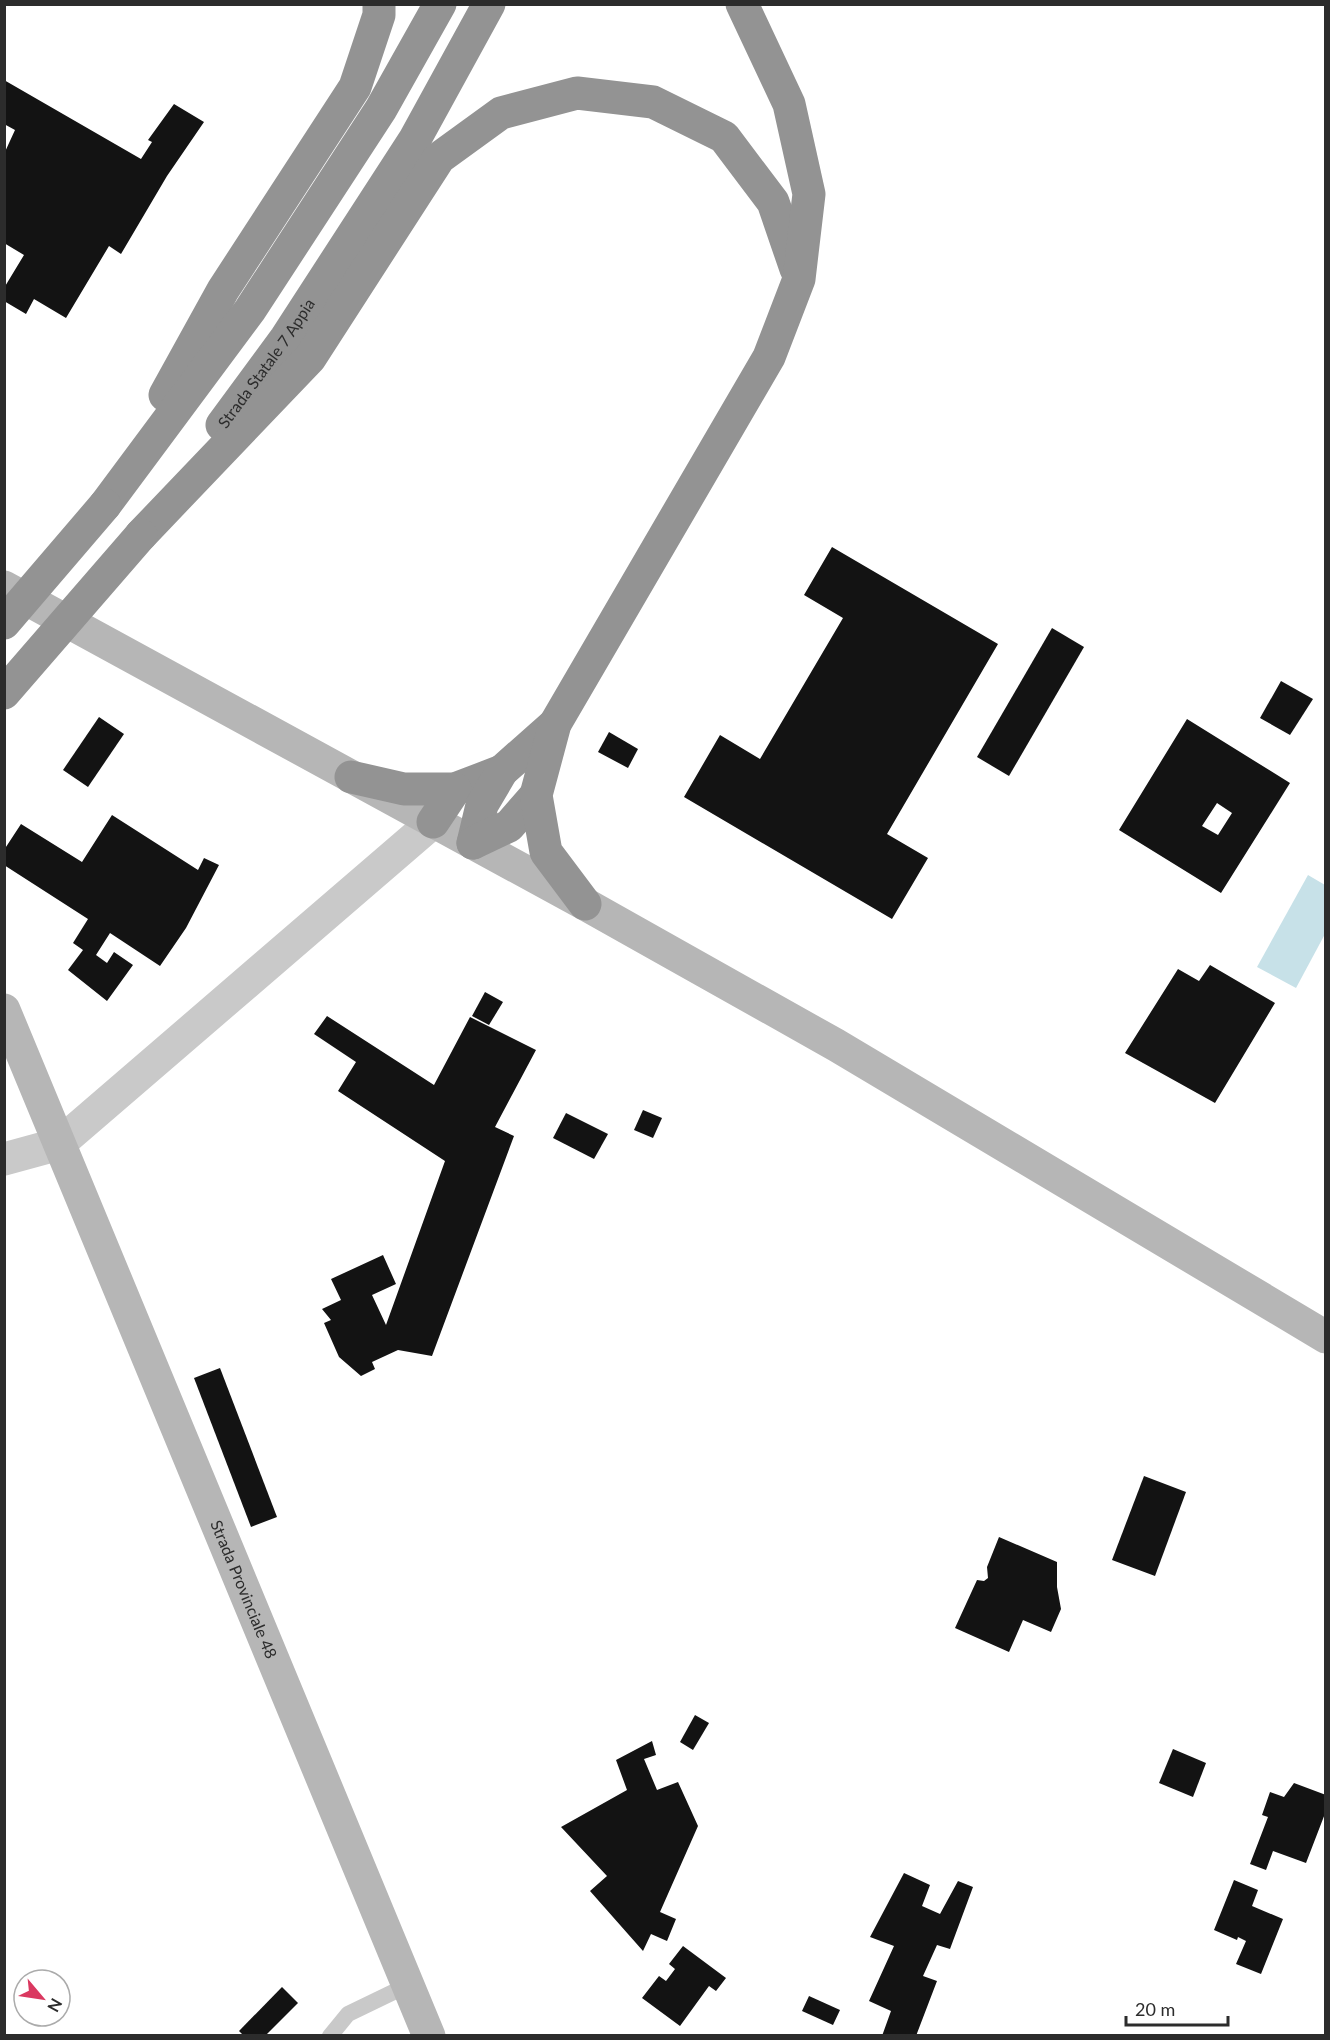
<svg xmlns="http://www.w3.org/2000/svg" width="1330" height="2040" font-family="Lato,sans-serif">
<style>
.water{fill:#c7e1e8}
.building{fill:#131313;fill-rule:evenodd}
.lines{fill:none;stroke-linecap:round;stroke-linejoin:round}
.lane{stroke:#c9c9c9;stroke-width:16}
.street{stroke:#c9c9c9;stroke-width:33}
.secondary{stroke:#b6b6b6;stroke-width:33}
.highway{stroke:#939393;stroke-width:33}
.highway-bridge{stroke:#939393;stroke-width:33}
.labels{text-anchor:middle;stroke-width:6;stroke-linejoin:round;paint-order:stroke}
.street-label{font-size:16px;fill:#2c2c2c;stroke:#fff}
</style>
<rect width="100%" height="100%" fill="#fff"/>
<path class="water" d="M1308 875 1325 885V934L1296 988 1257 967Z"/>
<g class="building">
<path d="M4 80 141 159 152 142 148 140 174 104 204 122 167 176 121 254 109 246 66 318 34 299 26 314 4 301V288L24 255 4 243V154L15 130 4 124Z"/>
<path d="M832 547 998 644 887 834 928 858 892 919 684 797 720 735 760 759 843 618 804 595Z"/>
<path d="M1052 628 1084 647 1009 776 977 757Z"/>
<path d="M1281 681 1313 699 1290 735 1260 718Z"/>
<path d="M99 717 124 734 88 787 63 770Z"/>
<path d="M1187 719 1290 783 1221 893 1119 830ZM1217 803 1232 813 1218 835 1202 826Z"/>
<path d="M609 732 638 749 628 768 598 752Z"/>
<path d="M112 815 198 870 204 858 219 865 186 928 160 966 110 933 96 955 107 963 114 952 133 965 107 1001 68 970 83 950 73 943 88 919 4 865V850L21 824 82 862Z"/>
<path d="M1210 965 1275 1003 1215 1103 1125 1053 1178 969 1199 981Z"/>
<path d="M485 992 503 1002 489 1025 472 1016Z"/>
<path d="M327 1016 434 1085 470 1017 536 1050 495 1127 514 1136 432 1356 398 1350 372 1362 375 1369 361 1376 339 1357 324 1323 331 1320 322 1309 341 1300 331 1279 383 1255 396 1284 372 1295 386 1325 445 1161 338 1091 356 1062 314 1034Z"/>
<path d="M643 1110 662 1118 653 1138 634 1130Z"/>
<path d="M566 1113 608 1134 594 1159 553 1138Z"/>
<path d="M220 1368 277 1517 251 1527 194 1378Z"/>
<path d="M1144 1476 1186 1492 1155 1576 1112 1560Z"/>
<path d="M999 1537 1057 1562V1587L1061 1609 1051 1632 1023 1620 1009 1652 955 1628 977 1580 984 1581 988 1578 987 1567Z"/>
<path d="M695 1715 709 1723 693 1750 680 1742Z"/>
<path d="M652 1741 656 1755 644 1759 657 1790 678 1782 698 1826 660 1912 676 1919 667 1941 651 1934 643 1951 590 1891 607 1876 561 1827 627 1790 616 1760Z"/>
<path d="M1173 1749 1206 1763 1193 1797 1159 1783Z"/>
<path d="M1294 1783 1326 1795V1811L1306 1863 1273 1851 1266 1870 1250 1864 1268 1817 1262 1815 1270 1792 1284 1797Z"/>
<path d="M904 1873 930 1885 922 1906 940 1914 958 1881 973 1887 950 1949 937 1945 923 1976 937 1981 916 2036H882L891 2011 869 2001 894 1946 870 1937Z"/>
<path d="M1234 1880 1258 1890 1252 1906 1283 1919 1261 1974 1236 1964 1246 1941 1238 1937 1237 1940 1214 1930Z"/>
<path d="M683 1946 726 1978 716 1991 709 1986 680 2026 642 1998 659 1976 666 1981 675 1969 669 1964Z"/>
<path d="M282 1987 298 2003 265 2036H244L239 2031Z"/>
<path d="M809 1996 840 2010 833 2025 802 2011Z"/>
</g>
<g class="lines">
<path class="lane" d="M330 2036 348 2014 408 1985"/>
<path class="street" d="M4 1159 59 1144 433 822"/>
<g class="secondary">
<path d="M4 587 585 904 836 1045 1326 1337"/>
<path id="s1" d="M4 1010 429 2036"/>
</g>
<g class="highway">
<path d="M165 395 223 290 355 87 379 15V4"/>
<path id="s2" d="M222 425 286 338 415 139 489 4"/>
<path d="M105 505 250 310 381 109 440 4"/>
<path d="M141 535 310 358 439 158 501 113 577 93 653 102 724 137 773 202 796 269"/>
<path d="M351 777 404 789H455L502 771"/>
<path d="M433 822 455 789"/>
<path d="M473 843 482 805 502 771 555 724"/>
<path d="M473 843 509 826 536 795"/>
<path d="M585 904 546 852 536 795 555 724 769 357 799 279 809 194 789 104 742 4"/>
</g>
<g class="highway-bridge">
<path d="M4 623 105 505"/>
<path d="M4 693 141 535"/>
</g>
</g>
<g class="labels">
<g class="street-label">
<text dy="6" stroke="none"><textPath href="#s2" startOffset="76">Strada Statale 7 Appia</textPath></text>
<text dy="6" stroke="none"><textPath href="#s1" startOffset="627">Strada Provinciale 48</textPath></text>
</g>
</g>
<rect width="1330" height="2040" fill="none" stroke="#2c2c2c" stroke-width="12"/>
<g transform="translate(42 1998) rotate(119)"><circle r="28" fill="#ffffff" stroke="#ababab" stroke-width="1.5"/>
<path d="M0-4.5L10 22L0 15L-10 22Z" fill="#da3860"/>
<text y="-9" font-size="16" font-weight="bold" text-anchor="middle" fill="#2c2c2c">N</text>
</g>
<path d="M1126 2016v9h102v-9" fill="none" stroke="#2c2c2c" stroke-width="3"/>
<text x="1135" y="2016" font-size="18" fill="#2c2c2c" stroke="#ffffff" stroke-width="4.5" paint-order="stroke">20 m</text>
</svg>
